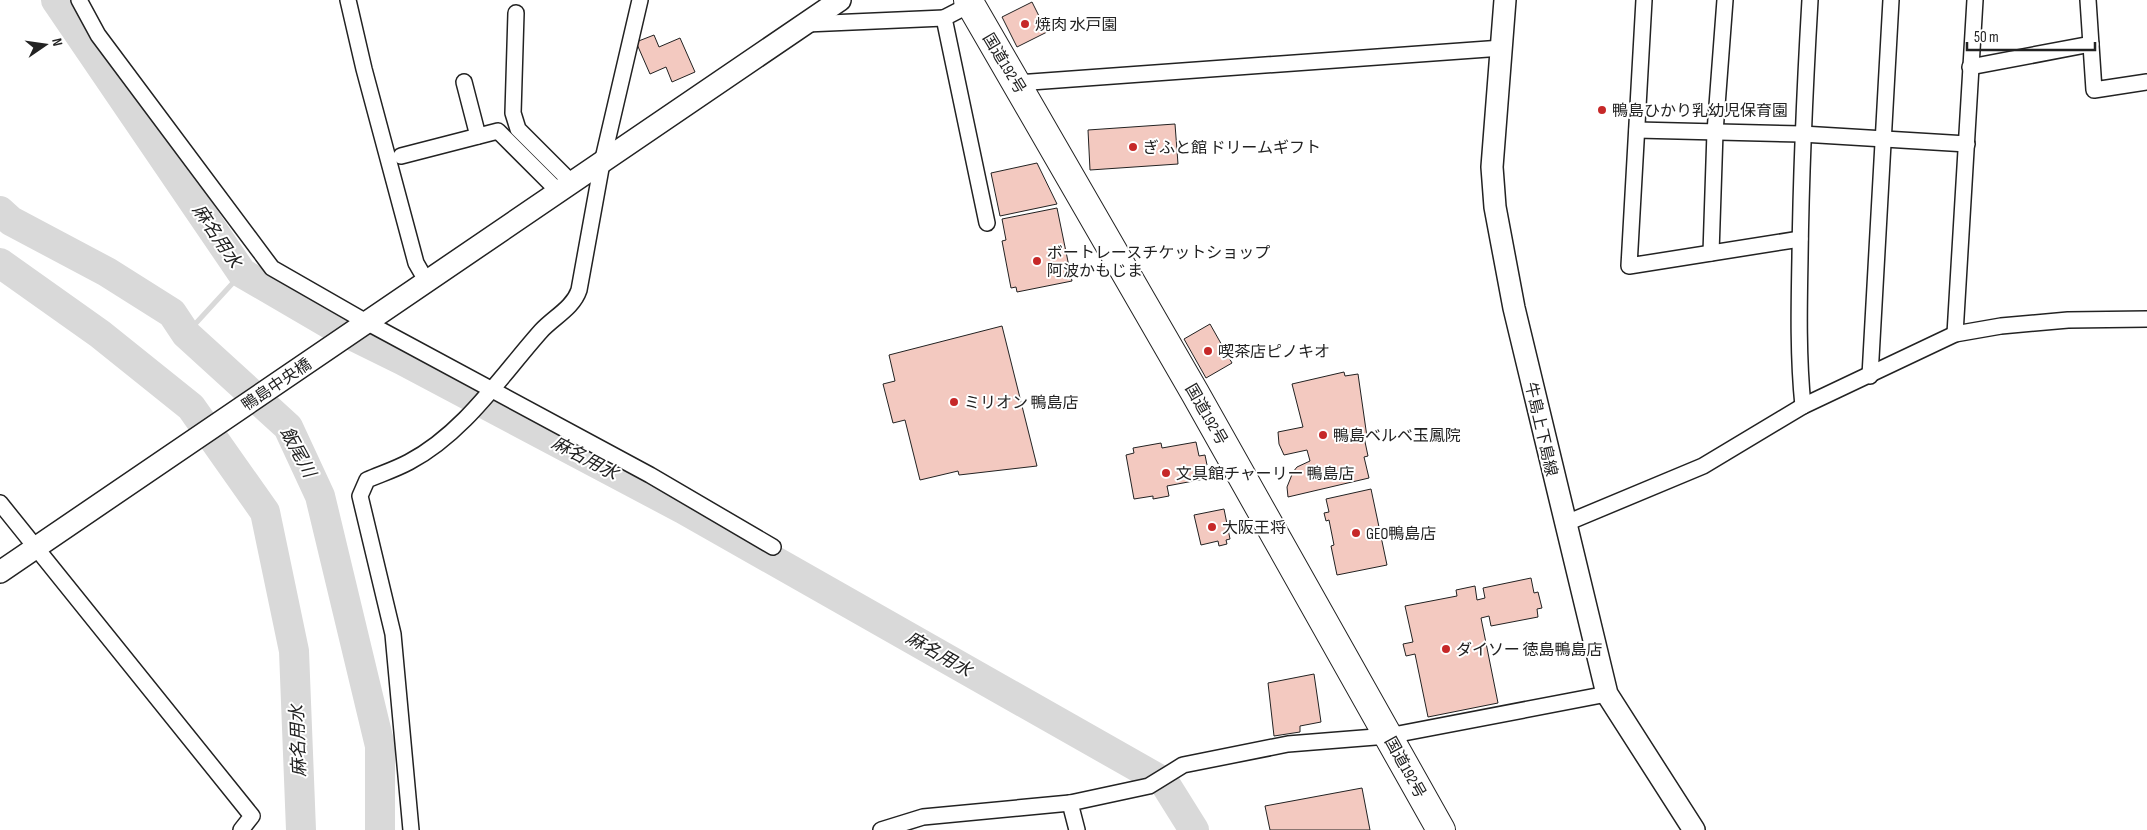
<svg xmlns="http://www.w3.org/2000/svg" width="2147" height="830" font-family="'Sofia Sans Condensed','Noto Sans JP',sans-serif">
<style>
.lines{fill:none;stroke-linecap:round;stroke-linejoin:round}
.stream{stroke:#d9d9d9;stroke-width:5}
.river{stroke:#d9d9d9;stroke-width:30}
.building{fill:#f3c9c0;stroke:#222}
.street-casing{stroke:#222;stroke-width:18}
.secondary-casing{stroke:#222;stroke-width:24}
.highway-casing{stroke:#222;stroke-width:30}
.street{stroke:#fff;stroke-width:15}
.secondary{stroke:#fff;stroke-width:21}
.highway{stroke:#fff;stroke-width:28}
.poi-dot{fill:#c62828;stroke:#fff;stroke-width:2}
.labels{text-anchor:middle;stroke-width:4;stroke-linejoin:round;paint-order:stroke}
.poi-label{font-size:16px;fill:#222;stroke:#fff;text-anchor:start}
.street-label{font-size:16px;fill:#222;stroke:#fff}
.water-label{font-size:18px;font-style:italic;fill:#222;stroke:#fff}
</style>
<rect width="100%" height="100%" fill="#fff"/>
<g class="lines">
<path class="stream" d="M186 334 242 273"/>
<g class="river">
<path d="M56 0 242 273 333 326 402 360 683 509 1164 782 1194 830"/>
<path d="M0 211 11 221 107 272 172 313 186 334 288 427 320 496 380 746V830"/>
<path d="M0 263 100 334 191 407 265 512 294 651 301 830"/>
</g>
</g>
<g class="building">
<path d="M1032 2 1047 32 1017 47 1002 17Z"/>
<path d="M654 35 659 47 680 38 695 72 672 82 666 67 650 74 636 42Z"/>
<path d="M1175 124 1178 164 1090 170 1088 130Z"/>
<path d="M1037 163 1057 204 1000 216 991 173Z"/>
<path d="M1057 208 1072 281 1017 292 1016 287 1011 288 1002 241 1006 240 1002 219Z"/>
<path d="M1210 324 1232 363 1206 378 1184 339Z"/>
<path d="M1002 326 1037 466 959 475 958 471 920 480 905 420 893 423 883 384 895 381 889 355Z"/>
<path d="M1344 372 1345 376 1358 374 1367 437H1364L1368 456 1364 457 1369 478 1288 497 1287 487 1293 472 1297 467 1310 461 1307 450 1284 455 1279 444 1278 432 1303 427 1292 384Z"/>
<path d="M1196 442 1199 456 1205 455 1207 465 1201 466 1204 479 1167 486 1169 496 1153 499V496L1134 499 1126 455 1134 453 1133 448 1161 443 1162 448Z"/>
<path d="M1371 489 1387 565 1337 575 1331 546 1334 545 1329 520 1326 521 1324 513 1329 512 1326 499Z"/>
<path d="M1224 509 1230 539 1226 540 1227 544 1219 546 1218 541 1201 545 1194 515Z"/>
<path d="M1531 578 1534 593 1538 592 1542 608 1537 609 1538 617 1491 626 1489 616 1481 618 1498 703 1428 717 1415 654 1406 656 1403 644 1413 642 1405 606 1457 596 1456 590 1475 586 1477 600 1485 598 1483 588Z"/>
<path d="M1314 674 1321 722 1300 726V732L1274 736 1268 683Z"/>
<path d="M1362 788 1370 830H1270L1265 806Z"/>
</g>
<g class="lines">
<defs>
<g id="street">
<path d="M79 0 98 35 272 268 368 323 650 475 773 547"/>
<path d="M348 0 364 69 416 263 427 282"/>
<path d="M1644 0 1629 266 1800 239"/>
<path d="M2088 0 2094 90 2147 82"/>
<path d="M971 4 944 18 987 223"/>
<path d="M516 13 513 113 518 129 571 182"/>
<path d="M806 24 944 18"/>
<path d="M1970 67 2091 44"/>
<path d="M464 82 478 136"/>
<path d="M1017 83 1502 48"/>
<path d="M1637 130 1802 134 1967 144"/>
<path d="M401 156 498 131 558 191"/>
<path d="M1711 253 1715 132 1725 0"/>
<path d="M1955 334 1975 0"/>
<path d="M1870 376 1891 0"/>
<path d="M1803 406C1798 357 1799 308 1800 258 1801 172 1805 86 1810 0"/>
<path d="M0 503 252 816 241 830"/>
<path d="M1564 524 1703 466 1803 406 1955 334 2001 326 2068 320 2147 319"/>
<path d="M411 830 393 634 360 496 367 480C381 474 396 469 409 462 464 433 501 376 541 331 554 317 573 308 579 290L602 163 640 0"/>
<path d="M881 830 923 817 1070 803"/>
<path d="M1077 830 1070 803 1149 786 1183 765 1288 744 1388 736 1607 694"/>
</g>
<g id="secondary">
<path d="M1505 0 1492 167 1495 207 1514 308 1607 694 1694 830"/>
<path d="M0 572 840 0"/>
</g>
<path id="highway" d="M968 0 1195 393 1441 830"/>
</defs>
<use href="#street" class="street-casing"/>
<use href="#secondary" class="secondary-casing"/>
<use href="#highway" class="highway-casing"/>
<use href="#street" class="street"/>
<use href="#secondary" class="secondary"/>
<use href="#highway" class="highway"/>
</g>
<g class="poi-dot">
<circle cx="1025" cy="24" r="5"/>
<circle cx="1602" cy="110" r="5"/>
<circle cx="1133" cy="147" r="5"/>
<circle cx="1037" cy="261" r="5"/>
<circle cx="1208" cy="351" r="5"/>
<circle cx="954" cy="402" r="5"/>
<circle cx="1323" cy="435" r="5"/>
<circle cx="1166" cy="473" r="5"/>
<circle cx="1212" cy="527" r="5"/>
<circle cx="1356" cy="533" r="5"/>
<circle cx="1446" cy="649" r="5"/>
</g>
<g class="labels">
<g class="poi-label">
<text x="1035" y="30">焼肉 水戸園</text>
<text x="1612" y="116">鴨島ひかり乳幼児保育園</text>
<text x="1143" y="153">ぎふと館 ドリームギフト</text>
<text x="1047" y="258">ボートレースチケットショップ<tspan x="1047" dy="18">阿波かもじま</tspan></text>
<text x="1218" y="357">喫茶店ピノキオ</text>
<text x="964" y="408">ミリオン 鴨島店</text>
<text x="1333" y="441">鴨島ベルベ玉鳳院</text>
<text x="1176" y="479">文具館チャーリー 鴨島店</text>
<text x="1222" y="533">大阪王将</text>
<text x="1366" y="539">GEO鴨島店</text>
<text x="1456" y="655">ダイソー 徳島鴨島店</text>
</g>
<g class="street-label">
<text transform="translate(1005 63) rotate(59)" y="6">国道192号</text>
<text transform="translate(276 384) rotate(-34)" y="6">鴨島中央橋</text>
<text transform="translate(1207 414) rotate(60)" y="6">国道192号</text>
<text transform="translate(1542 429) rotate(77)" y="6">牛島上下島線</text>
<text transform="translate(1406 767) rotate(61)" y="6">国道192号</text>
</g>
<g class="water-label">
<text transform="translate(217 236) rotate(56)" y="6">麻名用水</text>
<text transform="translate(298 452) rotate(62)" y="6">飯尾川</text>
<text transform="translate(585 458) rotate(28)" y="6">麻名用水</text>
<text transform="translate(939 654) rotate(30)" y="6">麻名用水</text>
<text transform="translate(298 741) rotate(-92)" y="6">麻名用水</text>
</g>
</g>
<g transform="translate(45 45) rotate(77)" stroke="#ffffff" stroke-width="4" paint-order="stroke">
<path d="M0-4L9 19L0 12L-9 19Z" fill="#222222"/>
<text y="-8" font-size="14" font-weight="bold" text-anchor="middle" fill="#222222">N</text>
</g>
<path d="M1967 42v8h128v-8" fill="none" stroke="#222222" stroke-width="2.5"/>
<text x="1974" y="42" font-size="15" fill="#222222" stroke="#ffffff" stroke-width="4" paint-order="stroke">50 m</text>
</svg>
